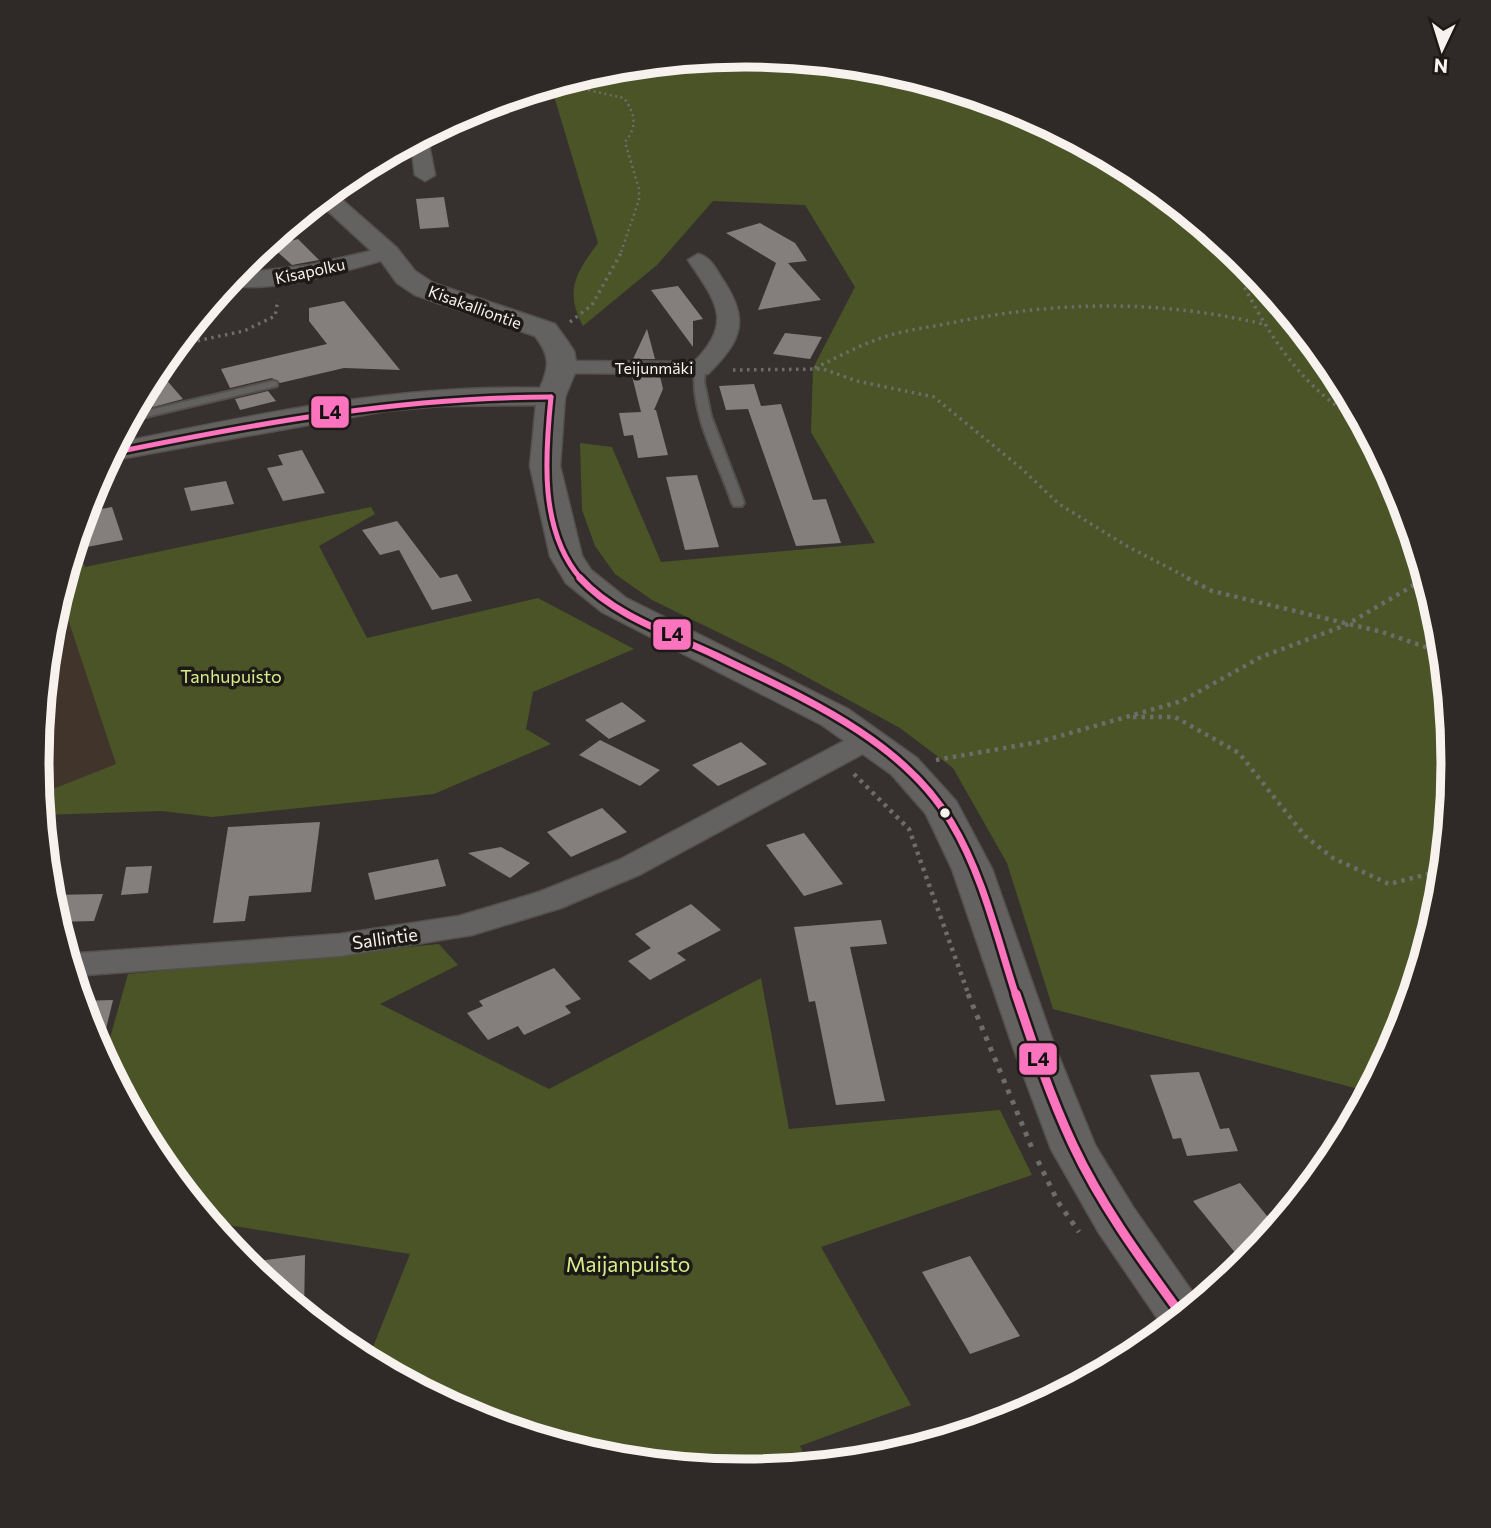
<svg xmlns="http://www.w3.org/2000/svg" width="1491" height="1528" font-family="Commissioner,sans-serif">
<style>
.built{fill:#41342b}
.green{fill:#4a5426}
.building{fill:#847f7c}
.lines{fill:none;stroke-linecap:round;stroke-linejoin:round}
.service-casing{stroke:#54504e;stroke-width:4}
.minor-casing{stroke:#54504e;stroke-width:3}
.tertiary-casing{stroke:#54504e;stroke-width:3}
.path-far3{stroke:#6e6c6a;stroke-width:2.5;stroke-dasharray:2 3.5;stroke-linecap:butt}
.path-far2{stroke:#6e6c6a;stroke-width:3.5;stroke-dasharray:2.5 4.5;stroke-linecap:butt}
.path-far1{stroke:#6e6c6a;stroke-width:4.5;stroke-dasharray:3.5 5;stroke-linecap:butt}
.path{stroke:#6e6c6a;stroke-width:5;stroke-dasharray:4.5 7;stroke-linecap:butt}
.service{fill:#646261;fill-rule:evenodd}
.minor{fill:#646261;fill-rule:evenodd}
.tertiary{fill:#646261;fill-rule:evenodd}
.bus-1-far2-casing{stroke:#1d1916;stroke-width:10}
.bus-1-far1-casing{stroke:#1d1916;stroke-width:12}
.bus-1-casing{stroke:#1d1916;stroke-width:14}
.bus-1-far2{stroke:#fc73be;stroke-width:5}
.bus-1-far1{stroke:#fc73be;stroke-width:7}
.bus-1{stroke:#fc73be;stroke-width:9}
.bus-dot{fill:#f8f2ee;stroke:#1d1916;stroke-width:2.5}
.labels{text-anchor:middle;stroke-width:7;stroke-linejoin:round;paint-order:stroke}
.far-street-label{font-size:16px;fill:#f8f2ee;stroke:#1d1916}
.park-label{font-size:18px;fill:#d6ee8b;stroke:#1d1916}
.street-label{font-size:18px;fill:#f8f2ee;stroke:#1d1916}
.near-park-label{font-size:21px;fill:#d6ee8b;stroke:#1d1916}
.rim{fill:none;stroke:#f8f2ee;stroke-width:9}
.line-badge{stroke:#1d1916;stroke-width:2.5}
.pale-badge-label{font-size:19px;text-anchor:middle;font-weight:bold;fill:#111}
</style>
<rect width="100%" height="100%" fill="#36312e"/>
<path class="built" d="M60 595 116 764 40 794 37 764 50 625Z"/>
<g class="green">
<path d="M746 55 884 69 1017 109 1140 175 1247 263 1335 371 1400 493 1441 626 1454 764 1441 903 1400 1036 1370 1092 1053 1009 1007 863 953 768 900 728 781 663 652 600 615 574 595 546 582 510 580 443 612 447 661 562 875 543 811 432 813 368 855 287 805 205 713 201 657 265 583 326C564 290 576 273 598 243L551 86 608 69Z"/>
<path d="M371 507 375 514 319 546 367 638 538 598 634 649 533 692 526 729 551 744 434 794 212 817 162 811 42 815 40 794 116 764 60 595 76 543 85 567Z"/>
<path d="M439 944 458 965 380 1004 549 1089 761 978 789 1129 1000 1110 1032 1175 821 1247 911 1405 800 1446 810 1466 745 1473 607 1459 474 1419 367 1362 410 1254 209 1222 156 1157 104 1059 128 974Z"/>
</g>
<g class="building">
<path d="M444 197 449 227 420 229 416 199Z"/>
<path d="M760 223 795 243 807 261 788 263 821 300 758 310 776 263 726 233Z"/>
<path d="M298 239 319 260 292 265 271 246Z"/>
<path d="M678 286 703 319 693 321V347L651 290Z"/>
<path d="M344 301 400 370 344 368 280 383 272 378 230 388 221 369 327 344 309 321V308Z"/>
<path d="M647 329 655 359H633Z"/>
<path d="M785 333 822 337 810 359 773 354Z"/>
<path d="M157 369 183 399 153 407 143 394Z"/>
<path d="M632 376H660L663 389 654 410H656L668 455 638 458 633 435 624 436 619 413 641 412Z"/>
<path d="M754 384 761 406 781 404 813 500 826 499 841 543 796 546 748 409 726 410 719 386Z"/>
<path d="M268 391 276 401 240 410 235 399Z"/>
<path d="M302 450 325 493 283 501 267 468 283 465 278 455Z"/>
<path d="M697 475 719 547 685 550 666 477Z"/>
<path d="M226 481 234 504 191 511 184 488Z"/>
<path d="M112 507 123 540 87 547 81 526 85 512Z"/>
<path d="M397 521 440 578 457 574 472 601 432 610 399 550 380 555 362 530Z"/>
<path d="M622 702 646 721 609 739 585 720Z"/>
<path d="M600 740 660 770 640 786 579 755Z"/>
<path d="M741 742 767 764 718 786 692 765Z"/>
<path d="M602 808 627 832 571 857 547 832Z"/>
<path d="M320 822 311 892 249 896 245 921 213 923 228 827Z"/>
<path d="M804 833 843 884 804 896 766 845Z"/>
<path d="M501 847 530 863 510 878 468 853Z"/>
<path d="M438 859 446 886 375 900 368 873Z"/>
<path d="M152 866 148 893 121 895 126 867Z"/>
<path d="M103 894 94 921 56 922 50 895Z"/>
<path d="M691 904 721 930 677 953 686 960 650 980 628 961 651 948 635 934Z"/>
<path d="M881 920 887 944 850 947 885 1101 836 1105 815 1001 809 1002 794 927Z"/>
<path d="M554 968 581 999 565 1006 571 1013 524 1035 518 1026 488 1040 467 1013 483 1006 479 1001Z"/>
<path d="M113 1000 106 1029H89L80 1001Z"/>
<path d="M1199 1072 1220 1129 1229 1128 1238 1151 1187 1156 1181 1138 1173 1139 1150 1075Z"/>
<path d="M1240 1183 1277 1228 1246 1266 1193 1201Z"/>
<path d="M305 1255 304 1314 242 1263Z"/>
<path d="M970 1256 1020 1336 970 1354 922 1272Z"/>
</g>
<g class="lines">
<defs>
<g id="service">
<path d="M700 366 705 369 704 382 711 416 739 489 744 503 742 506H734L732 503C718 460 690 415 695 369Z"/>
<path d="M273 381 277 382V386L129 421 133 414Z"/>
</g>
<g id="minor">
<path d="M427 135 435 175 425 181 415 175 411 143Z"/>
<path d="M388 247 395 249 398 253 395 257C347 270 275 294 226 285L236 274 310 265Z"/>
<path d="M698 254C709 256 715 267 721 277 750 319 743 339 708 374L555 373 552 368 563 361 694 362C735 322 715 300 688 260Z"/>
<path d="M869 730 879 733 884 739 879 745 641 874 561 908 472 935 340 956 73 976 66 954 340 934 459 916 539 892 619 860 859 733Z"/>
</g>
<path id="tertiary" d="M332 191 397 248 415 271 433 283 555 324 568 342 574 351 577 368 565 397 560 466 582 556 591 570 626 598 848 709 917 758 956 801 992 869 1055 1047 1095 1145 1133 1207 1200 1303 1166 1331 1099 1233 1051 1149 1013 1047 952 869 926 814 891 774 822 725 602 612 566 583 550 556 530 466 536 405 440 406 385 411 108 461 117 443C258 414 396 384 540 388 550 366 550 355 535 336L415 295 397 283 379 258 318 202Z"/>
</defs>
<use href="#service" class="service-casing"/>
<use href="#minor" class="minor-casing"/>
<use href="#tertiary" class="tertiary-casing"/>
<path class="path-far3" d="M569 80 583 89 624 98C635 114 638 126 625 142L639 189V200L620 255"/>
<g class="path-far2">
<path d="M1251 268 1244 286C1271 339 1307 394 1362 421"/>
<path d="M570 322 592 305 621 253"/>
<path d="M177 345 244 331 275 316 278 300"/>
<path d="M815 368C836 358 856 347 878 339 900 331 923 328 946 324 1053 301 1156 299 1263 324"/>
<path d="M733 370 823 369 857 381 934 397 1022 469 1059 504 1125 545 1190 579"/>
<path d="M1423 579 1426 578"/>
</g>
<g class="path-far1">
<path d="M1187 578 1212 591 1382 632 1443 653"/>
<path d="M1133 717H1175L1239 753 1305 836 1333 858 1389 884 1444 870"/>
<path d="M936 760 1039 742 1182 701 1261 657 1346 625 1426 578"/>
<path d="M854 774 909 829 969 996"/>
</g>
<g class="path">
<path d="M968 994 1034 1153"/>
<path d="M1038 1161 1058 1202 1079 1232"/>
</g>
<use href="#service" class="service"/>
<use href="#minor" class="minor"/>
<use href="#tertiary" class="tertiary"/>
<defs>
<g id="bus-1-far2">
<path d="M551 397C545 456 539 531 581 579"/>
<path d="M112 453C258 423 402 397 551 397"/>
</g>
<path id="bus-1-far1" d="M580 578C614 616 671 634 717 656 799 696 902 739 951 822 983 875 997 938 1016 996"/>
<path id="bus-1" d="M1016 994C1033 1045 1050 1096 1073 1145 1102 1207 1143 1262 1183 1317"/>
</defs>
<use href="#bus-1-far2" class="bus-1-far2-casing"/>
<use href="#bus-1-far1" class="bus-1-far1-casing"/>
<use href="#bus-1" class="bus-1-casing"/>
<use href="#bus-1-far2" class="bus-1-far2"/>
<use href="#bus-1-far1" class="bus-1-far1"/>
<use href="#bus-1" class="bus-1"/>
</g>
<circle class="bus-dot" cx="945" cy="813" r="6"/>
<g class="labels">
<g class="far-street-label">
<text transform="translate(310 271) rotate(-12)" y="6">Kisapolku</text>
<text transform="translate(475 307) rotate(20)" y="6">Kisakalliontie</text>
<text x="654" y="374">Teijunmäki</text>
</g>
<g class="park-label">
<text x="231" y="683">Tanhupuisto</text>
</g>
<g class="street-label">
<text transform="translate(385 939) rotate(-8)" y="6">Sallintie</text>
</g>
<g class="near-park-label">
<text x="628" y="1272">Maijanpuisto</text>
</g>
</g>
<path d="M0 0H1491V1528H0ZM49 763a696 696 0 1 1 1392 0a696 696 0 1 1-1392 0Z" fill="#2f2a27" fill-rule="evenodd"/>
<path class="rim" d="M49 763a696 696 0 1 1 1392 0a696 696 0 1 1-1392 0Z"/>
<g class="line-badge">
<rect x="310" y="395" width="40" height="34" rx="7" fill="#fc73be"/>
<rect x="652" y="618" width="40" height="33" rx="7" fill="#fc73be"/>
<rect x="1018" y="1042" width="40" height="34" rx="7" fill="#fc73be"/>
</g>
<g class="pale-badge-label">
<text x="330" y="419">L4</text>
<text x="672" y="641">L4</text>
<text x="1038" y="1066">L4</text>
</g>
<g transform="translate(1442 49) rotate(184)" stroke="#1d1916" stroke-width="5" paint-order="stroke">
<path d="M0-5L12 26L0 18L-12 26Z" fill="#f8f2ee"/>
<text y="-10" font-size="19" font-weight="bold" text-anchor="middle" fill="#f8f2ee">N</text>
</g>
</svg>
